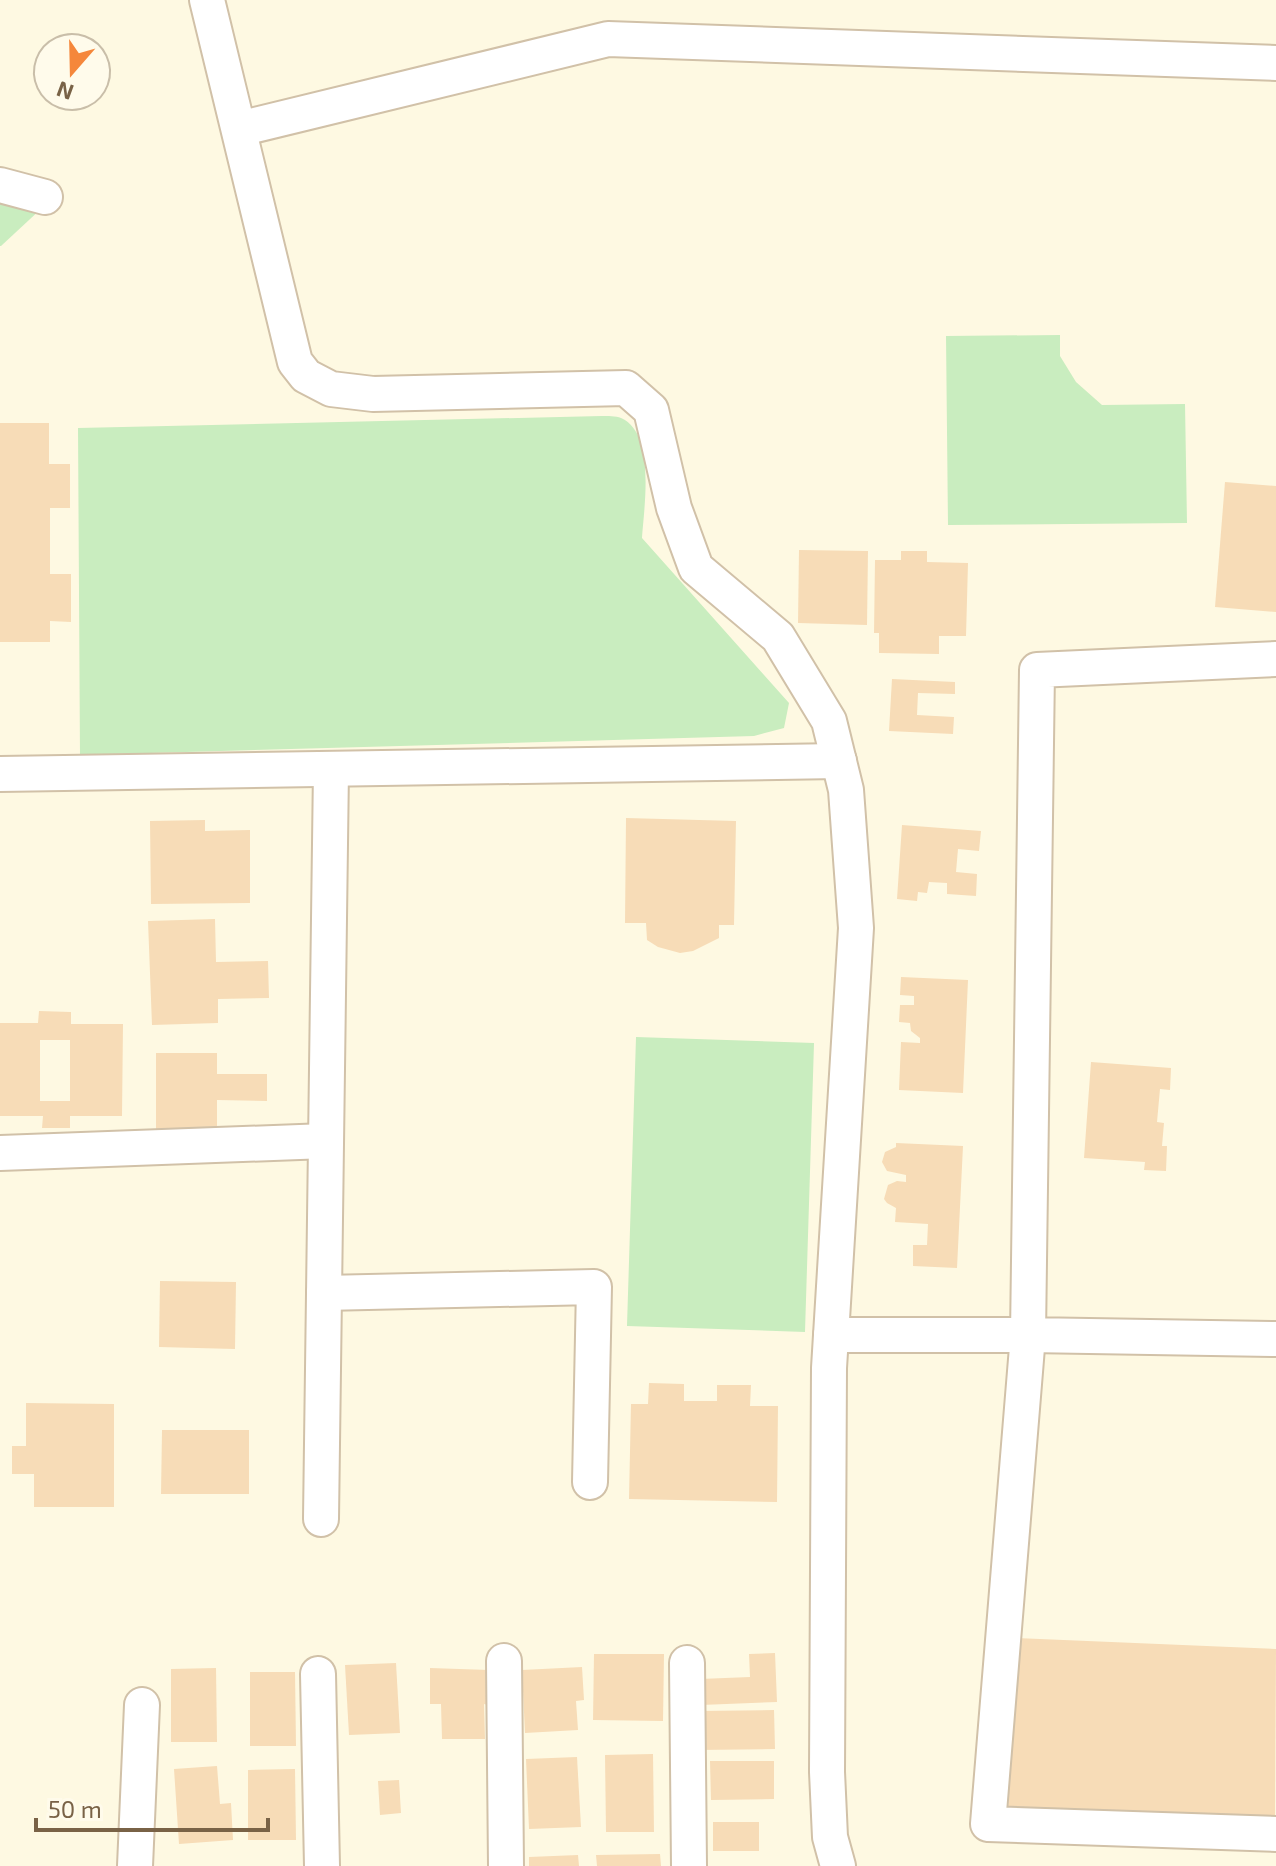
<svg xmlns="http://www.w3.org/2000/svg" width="1276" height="1866" font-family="'Exo 2',sans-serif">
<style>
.green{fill:#c9edbf}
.building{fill:#f7dcb7;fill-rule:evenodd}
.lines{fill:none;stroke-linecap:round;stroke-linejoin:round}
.minor-casing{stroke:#d1c1a8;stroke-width:38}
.minor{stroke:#fff;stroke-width:34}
</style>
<rect width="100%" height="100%" fill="#fef9e2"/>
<g class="green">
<path d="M0 199 43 207 1 246H0Z"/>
<path d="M1060 335V356L1076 382 1102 405 1185 404 1187 523 948 525 946 336Z"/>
<path d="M602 416C607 416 616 416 621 418 656 433 644 507 642 538L789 703 784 728 754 736 80 755 78 428Z"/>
<path d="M636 1037 814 1043 805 1332 627 1326Z"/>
</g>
<g class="building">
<path d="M0 423H49V464H70V508H50V574H71V622L50 621V642H0Z"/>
<path d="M1225 482 1276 486V612L1215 607Z"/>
<path d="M799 550 868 551 867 625 798 623Z"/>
<path d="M901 551H927V562L968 563 966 636H939V654L879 653V633H874L875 560H901Z"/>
<path d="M892 679 955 682V694L918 693 917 715 954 717 953 734 889 731Z"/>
<path d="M626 818 736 821 734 925H719V938L693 951 680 953 658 947 647 940 646 923H625Z"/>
<path d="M205 820V831L250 830V903L151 904 150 821Z"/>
<path d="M902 825 981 831 979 851 958 849 956 872 977 874 976 896 947 894V883L929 882 927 893 918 892 917 901 897 899Z"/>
<path d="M215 919 216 962 268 961 269 998 218 999V1023L152 1025 148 921Z"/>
<path d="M901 977 968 980 963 1093 899 1090 901 1042 920 1043V1038L911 1031 910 1023 899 1022 900 1005H914V996L900 995Z"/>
<path d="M39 1011 71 1012V1024H123L122 1116H70V1128H42L43 1116H0V1023H38ZM40 1040H70V1101H40Z"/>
<path d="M156 1053H217V1074H267V1101L217 1100V1144L156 1143Z"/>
<path d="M1091 1062 1171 1068 1170 1090 1160 1089 1157 1122 1164 1123 1162 1146H1167L1166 1171 1144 1170 1145 1162 1084 1158Z"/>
<path d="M896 1143 963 1146 957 1268 913 1266V1245H927L928 1224 895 1222 896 1208 887 1203 884 1199 888 1185 897 1181 906 1182V1175L887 1171 882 1162 885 1152 896 1147Z"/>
<path d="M160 1281 236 1282 235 1349 159 1347Z"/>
<path d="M649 1383 684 1384V1401H717V1385H751L750 1406H778L777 1502 629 1499 631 1404H648Z"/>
<path d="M26 1403 114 1404V1507H34V1474H12V1446H26Z"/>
<path d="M162 1430H249V1494H161Z"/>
<path d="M1015 1638 1276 1649 1275 1820 1008 1810Z"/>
<path d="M775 1653 777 1702 701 1705 700 1679 750 1677 749 1654Z"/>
<path d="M594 1654H664L663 1721 593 1720Z"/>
<path d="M396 1663 400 1733 349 1735 345 1665Z"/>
<path d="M582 1667 584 1700 576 1701 578 1730 525 1733 522 1670Z"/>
<path d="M216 1668 217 1742H171V1669Z"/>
<path d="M430 1668 489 1670 488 1705 484 1704 485 1739H442L441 1704H430Z"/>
<path d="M250 1672H295L296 1746H250Z"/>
<path d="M774 1710 775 1749 697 1750V1711Z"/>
<path d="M653 1754 654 1832H606L605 1755Z"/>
<path d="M577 1757 581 1827 529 1829 526 1759Z"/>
<path d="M710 1761H774V1799L711 1800Z"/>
<path d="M217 1766 220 1804 231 1803 233 1840 179 1844 174 1769Z"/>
<path d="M295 1769 296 1840H248V1770Z"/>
<path d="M399 1780 401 1813 380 1815 378 1781Z"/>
<rect x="713" y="1822" width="46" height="29"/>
<path d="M660 1854 661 1866H597L596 1855Z"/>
<path d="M578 1855 579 1866H529V1857Z"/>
</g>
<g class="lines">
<defs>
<g id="minor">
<path d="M207 0 295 362 306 376 331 389 373 394 626 388 651 410 674 508 696 568 778 637 829 721 846 790 856 928 829 1368 827 1772 830 1837 838 1866"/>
<path d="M239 129 608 39 1276 63"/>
<path d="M0 185 45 197"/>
<path d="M1276 659 1037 670 1028 1335 1276 1339"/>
<path d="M0 774 839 761"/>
<path d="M0 1153 326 1141"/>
<path d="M324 1293 594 1287 590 1482"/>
<path d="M831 1335H1028L988 1824 1276 1834"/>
<path d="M321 1519 331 769"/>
<path d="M504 1661 506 1866"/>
<path d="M687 1663 689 1866"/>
<path d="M318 1674 322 1866"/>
<path d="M135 1866 142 1705"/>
</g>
</defs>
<use href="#minor" class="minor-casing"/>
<use href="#minor" class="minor"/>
</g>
<g transform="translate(72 72) rotate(200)"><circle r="38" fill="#fffbeb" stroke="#c9bea9" stroke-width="2"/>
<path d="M0-6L14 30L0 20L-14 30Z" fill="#f5873b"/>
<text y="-12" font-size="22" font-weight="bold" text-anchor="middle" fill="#796246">N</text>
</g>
<path d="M36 1818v12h232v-12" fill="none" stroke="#796246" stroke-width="4"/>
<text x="48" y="1818" font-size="24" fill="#796246" stroke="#fffbeb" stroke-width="6" paint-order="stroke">50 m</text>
</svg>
